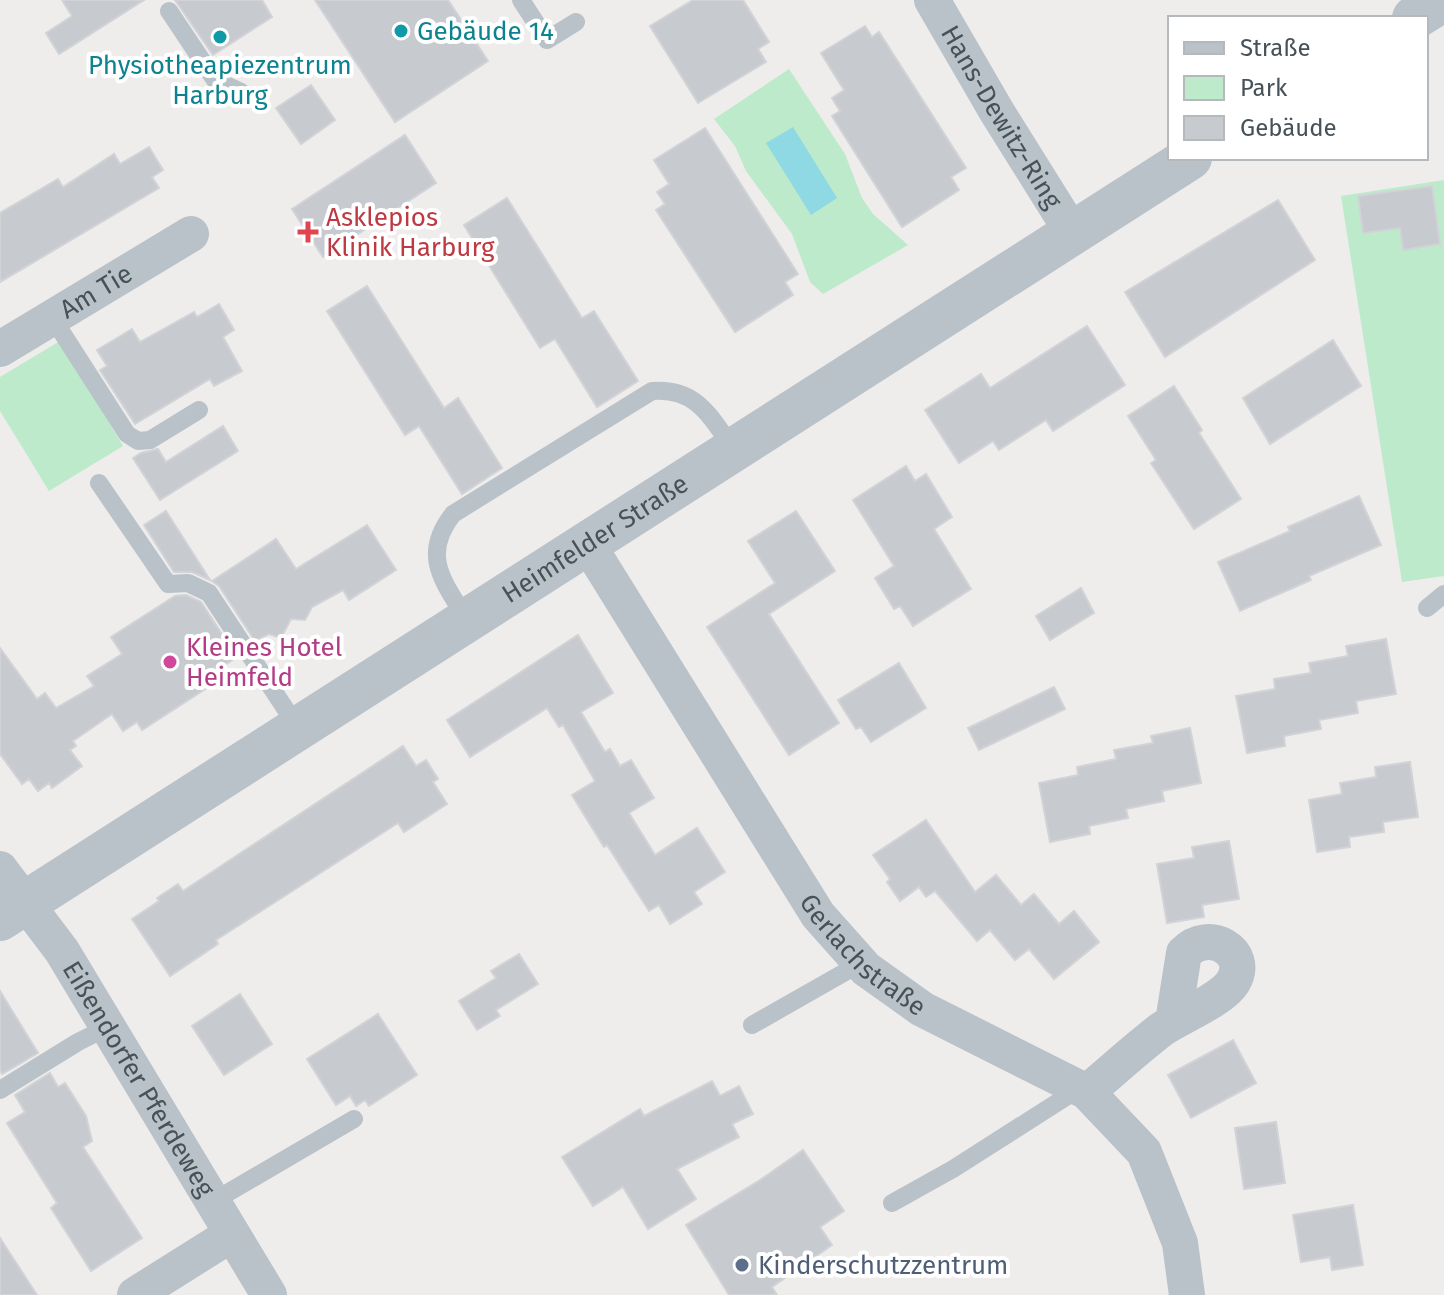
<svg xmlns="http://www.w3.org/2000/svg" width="1444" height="1295" font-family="'Fira Sans',sans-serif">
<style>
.green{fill:#bdeaca}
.water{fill:#8ed9e4}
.building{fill:#c7cacf;stroke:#d1d3d7;stroke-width:2}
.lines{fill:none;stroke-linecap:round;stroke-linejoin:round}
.service{stroke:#b9c2c8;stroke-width:18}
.minor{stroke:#b9c2c8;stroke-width:36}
.tertiary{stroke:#b9c2c8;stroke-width:44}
.culture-dot{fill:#0f9aa8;stroke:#fff;stroke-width:3}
.health-dot{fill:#e0444e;stroke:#fff;stroke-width:3}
.hotel-dot{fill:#d1479c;stroke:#fff;stroke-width:3}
.service-dot{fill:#5c6f8a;stroke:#fff;stroke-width:3}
.labels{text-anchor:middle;stroke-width:8;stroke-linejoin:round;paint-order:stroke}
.culture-label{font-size:26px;fill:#0d838f;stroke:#fff;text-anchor:start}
.street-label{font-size:26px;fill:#465158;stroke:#fff}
.health-label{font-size:26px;fill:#be3a42;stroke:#fff;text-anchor:start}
.hotel-label{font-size:26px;fill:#b23c85;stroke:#fff;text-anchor:start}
.service-label{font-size:26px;fill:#4e5e75;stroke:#fff;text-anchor:start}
</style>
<rect width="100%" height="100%" fill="#efecec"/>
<g class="green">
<path d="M789 69 845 154 862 198 873 214 908 245 823 294 810 282 792 234 746 171 735 146 714 119Z"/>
<path d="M1444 180V576L1402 582 1341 196Z"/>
<path d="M60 341 123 446 49 491 0 411V377Z"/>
</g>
<path class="water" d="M793 127 837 198 811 215 766 143Z"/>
<g class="building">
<path d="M62 0H144L59 54 46 33 72 16Z"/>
<path d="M175 0H262L272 17 213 55Z"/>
<path d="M315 0H448L488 61 395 122Z"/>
<path d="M693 0H743L769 42 758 49 766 62 698 103 650 26Z"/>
<path d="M865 26 872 37 879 32 966 168 951 177 959 190 902 227 832 116 840 111 832 98 844 90 821 53Z"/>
<path d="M311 85 335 120 301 144 276 108Z"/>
<path d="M705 128 798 274 785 282 793 295 735 332 656 210 665 204 657 192 669 184 654 160Z"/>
<path d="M405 135 436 183 323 257 292 209Z"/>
<path d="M149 147 163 170 152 177 159 188 0 282V213L58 179 63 187 114 154 120 164Z"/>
<path d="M1432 186 1440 244 1403 250 1400 228 1363 233 1358 196Z"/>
<path d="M507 198 582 318 594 311 638 381 597 407 555 339 540 348 464 225Z"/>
<path d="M1278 200 1315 260 1165 357 1125 292Z"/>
<path d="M367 286 444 408 458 398 502 468 462 494 419 426 405 435 327 311Z"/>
<path d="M219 304 234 330 223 337 242 371 214 386 210 379 135 424 100 370 107 366 97 350 132 329 140 342 194 312 197 317Z"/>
<path d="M1087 326 1125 385 1053 431 1046 420 999 450 993 441 959 463 925 410 981 374 990 388Z"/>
<path d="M1333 340 1361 386 1270 444 1243 398Z"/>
<path d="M1174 386 1202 430 1199 433 1241 499 1194 529 1151 463 1156 460 1128 416Z"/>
<path d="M223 426 238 451 160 500 133 458 141 453 158 449 166 462Z"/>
<path d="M906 466 915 481 926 474 952 517 934 529 971 589 913 626 900 606 894 609 875 578 894 566 853 500Z"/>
<path d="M1359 496 1381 545 1309 576 1311 580 1240 611 1218 562 1290 531 1288 527Z"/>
<path d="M166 511 210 580 192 572H174L144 525Z"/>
<path d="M796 511 835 571 769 614 839 723 789 755 707 627 775 583 748 541Z"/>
<path d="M367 525 396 570 349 600 343 590 312 607 305 620 291 619 281 638 269 634 255 641 219 586 212 581 276 539 296 569Z"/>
<path d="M1081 588 1094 613 1050 640 1036 616Z"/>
<path d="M186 595 201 602 237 657 222 667 225 671 208 683 210 686 142 730 137 722 123 731 112 714 73 741 76 746 70 750 82 766 52 788 49 783 38 791 29 779 22 784 0 754V648L37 699 45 693 56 708 94 686 87 676 122 654 111 637 175 596Z"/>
<path d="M578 635 613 693 581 712 605 752 610 749 620 766 631 760 654 798 629 813 655 855 697 828 725 872 694 892 702 904 670 924 659 905 649 911 607 845 604 847 572 795 595 781 563 725 559 727 547 708 470 757 447 720Z"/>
<path d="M1386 639 1396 694 1356 701 1358 713 1319 720 1321 729 1284 736 1285 746 1247 753 1236 696 1275 689 1274 679 1311 673 1309 663 1348 656 1346 646Z"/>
<path d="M899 663 926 708 871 742 861 727 856 729 838 700Z"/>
<path d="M1054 687 1065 709 979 750 968 728Z"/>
<path d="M1190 728 1201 783 1162 791 1164 801 1126 809 1128 818 1089 826 1090 834 1050 842 1039 783 1078 775 1077 767 1116 759 1114 750 1153 743 1151 736Z"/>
<path d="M403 746 416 766 426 760 438 779 433 782 447 804 404 832 398 823 216 940 218 944 170 976 132 919 159 901 157 898 178 884 183 891Z"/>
<path d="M1410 762 1418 817 1383 822 1384 832 1349 837 1350 847 1317 852 1309 800 1342 794 1340 783 1376 777 1375 767Z"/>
<path d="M926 820 975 892 996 875 1021 905 1034 894 1059 924 1074 911 1099 942 1054 979 1029 949 1015 960 990 930 977 941 935 891 926 897 919 887 900 901 887 882 890 879 873 855Z"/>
<path d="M1229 841 1239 899 1202 905 1204 917 1167 923 1157 864 1194 858 1192 847Z"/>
<path d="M519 954 538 984 496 1010 500 1016 477 1030 459 1001 496 978 491 971Z"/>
<path d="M0 991 38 1053 2 1074 0 1070Z"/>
<path d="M240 994 272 1044 224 1075 192 1026Z"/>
<path d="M378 1014 417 1075 369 1106 365 1100 356 1106 350 1096 336 1105 307 1059Z"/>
<path d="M1233 1040 1256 1083 1191 1118 1168 1075Z"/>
<path d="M50 1073 58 1087 65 1083 86 1116 92 1141 83 1147 142 1238 91 1271 51 1208 57 1203 7 1123 25 1112 15 1095Z"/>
<path d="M712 1081 720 1096 739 1086 753 1114 732 1124 739 1137 677 1169 696 1199 648 1229 623 1187 593 1206 562 1157 640 1109 644 1116Z"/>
<path d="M1276 1122 1285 1183 1244 1189 1235 1128Z"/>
<path d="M803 1150 844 1211 820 1227 832 1245 772 1287 777 1295H729L686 1225 760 1180Z"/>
<path d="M1353 1205 1363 1265 1332 1270 1330 1257 1301 1262 1293 1215Z"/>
<path d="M0 1238 37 1295H0Z"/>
</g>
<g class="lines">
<g class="service">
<path d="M521 0 547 40 576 22"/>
<path d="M169 11 215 80 241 92"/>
<path d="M52 317 127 434 138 441 150 440 199 410"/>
<path d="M99 483 168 584 188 583 209 593 298 728"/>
<path d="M1427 608 1444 594"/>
<path d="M467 620C444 582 420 556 453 514L652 391C697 387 711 418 734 450"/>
<path d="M752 1025 861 963"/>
<path d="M0 1090 78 1042 108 1027"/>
<path d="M212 1202 354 1119"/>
<path d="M892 1203 953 1169 1080 1088"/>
</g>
<g class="minor">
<path id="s1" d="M932 0 997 112 1072 232"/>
<path id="s2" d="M0 349 191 234"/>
<path id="s3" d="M587 543 818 915 866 969 922 1009 1087 1092 1144 1152 1180 1243 1187 1295"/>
<path id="s4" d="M0 869 62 951 269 1295"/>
<path d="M1087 1092C1112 1071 1136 1049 1162 1029 1181 1016 1222 1000 1233 982 1251 952 1209 927 1184 953L1173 1022"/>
<path d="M135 1295 232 1234"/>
</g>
<g class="tertiary">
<path d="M1414 18 1443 0"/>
<path id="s5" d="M0 919 1190 158"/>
</g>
</g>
<g class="culture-dot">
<circle cx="401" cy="31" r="8"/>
<circle cx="220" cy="37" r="8"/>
</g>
<path class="health-dot" d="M304 220h8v8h8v8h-8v8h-8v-8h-8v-8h8z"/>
<circle class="hotel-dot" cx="170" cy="662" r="8"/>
<circle class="service-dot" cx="742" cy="1265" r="8"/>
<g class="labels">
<g class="culture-label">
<text x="417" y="40">Gebäude 14</text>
<text x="220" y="74" text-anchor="middle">Physiotheapiezentrum<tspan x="220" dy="30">Harburg</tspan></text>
</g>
<g class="street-label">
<text dy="9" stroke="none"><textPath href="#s1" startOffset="136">Hans-Dewitz-Ring</textPath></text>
<text dy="9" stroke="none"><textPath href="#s2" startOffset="112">Am Tie</textPath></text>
<text dy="9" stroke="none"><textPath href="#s5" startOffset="706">Heimfelder Straße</textPath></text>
<text dy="9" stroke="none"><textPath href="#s3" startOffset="498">Gerlachstraße</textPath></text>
<text dy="9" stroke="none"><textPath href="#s4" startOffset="252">Eißendorfer Pferdeweg</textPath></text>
</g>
<g class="health-label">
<text x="326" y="226">Asklepios<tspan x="326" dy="30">Klinik Harburg</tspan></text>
</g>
<g class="hotel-label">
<text x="186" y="656">Kleines Hotel<tspan x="186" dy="30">Heimfeld</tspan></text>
</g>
<g class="service-label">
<text x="758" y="1274">Kinderschutzzentrum</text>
</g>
</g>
<rect x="1168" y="16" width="260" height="144" fill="#ffffff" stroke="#b5b9bc" stroke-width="2"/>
<rect x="1184" y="42" width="40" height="12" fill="#b9c2c8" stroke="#b5b9bc" stroke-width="2"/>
<text x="1240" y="56" font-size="24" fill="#465158">Straße</text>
<rect x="1184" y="76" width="40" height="24" fill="#bdeaca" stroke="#b5b9bc" stroke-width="2"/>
<text x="1240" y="96" font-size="24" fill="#465158">Park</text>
<rect x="1184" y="116" width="40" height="24" fill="#c7cacf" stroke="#b5b9bc" stroke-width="2"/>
<text x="1240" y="136" font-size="24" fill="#465158">Gebäude</text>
</svg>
